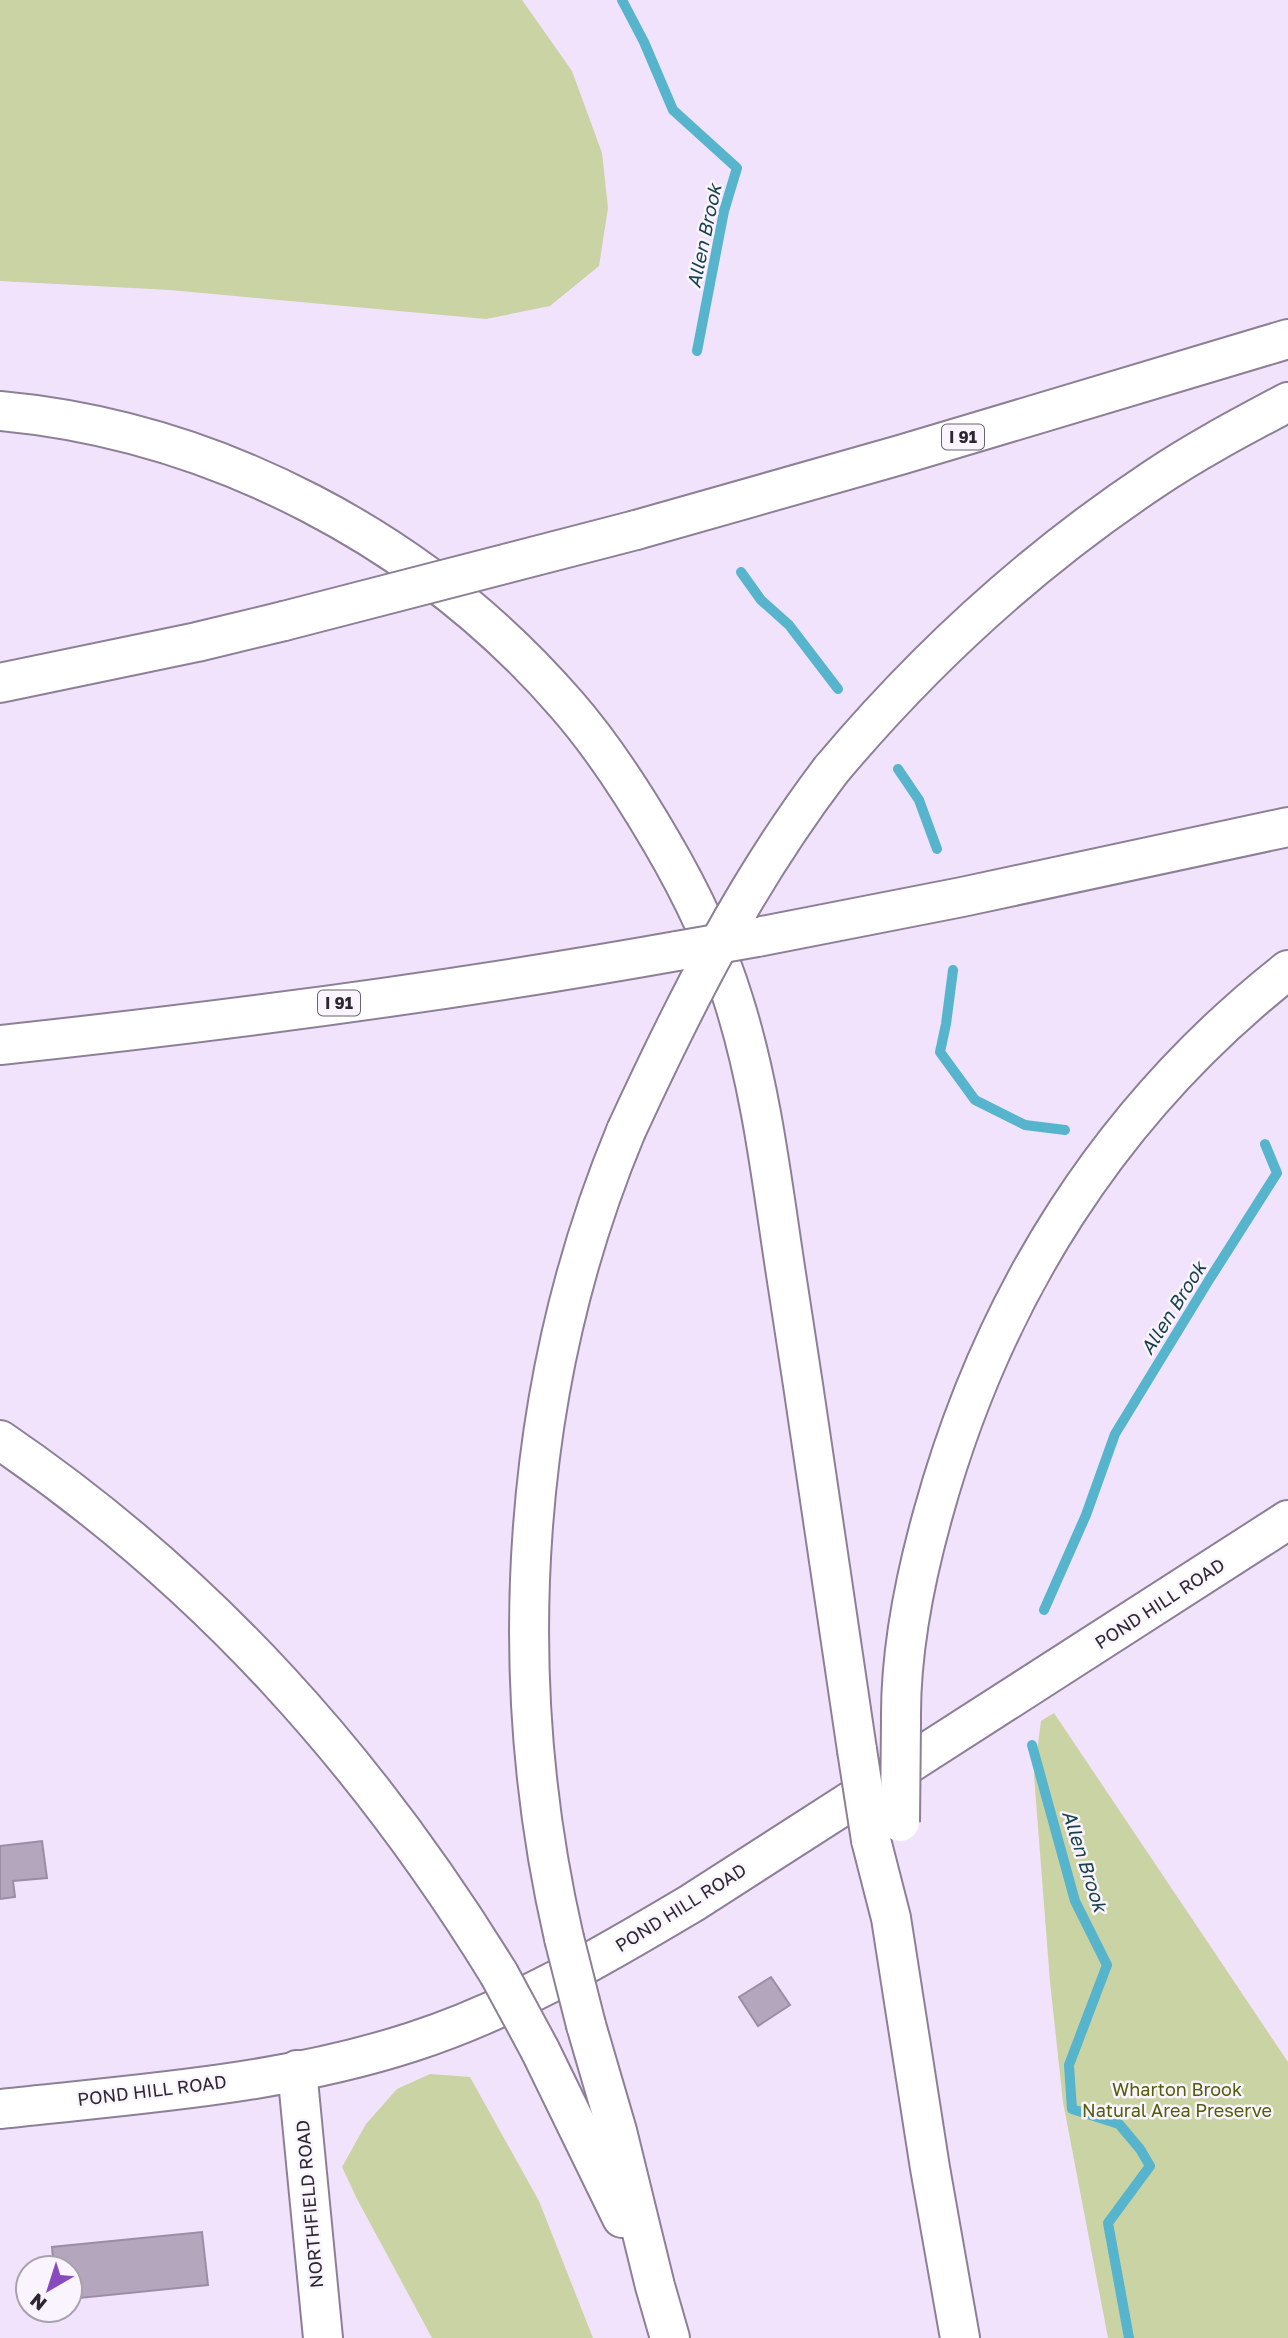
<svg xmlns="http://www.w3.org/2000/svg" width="1288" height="2338" font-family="'Golos Text',sans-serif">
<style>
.green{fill:#cad3a4}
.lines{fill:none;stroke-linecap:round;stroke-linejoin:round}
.stream{stroke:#56b4cd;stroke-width:10}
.building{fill:#b4a6bd;stroke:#9b8da4;stroke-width:2}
.minor-casing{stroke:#8d8096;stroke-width:42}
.major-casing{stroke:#8d8096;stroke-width:42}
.highway-casing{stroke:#8d8096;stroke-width:42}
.minor{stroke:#fff;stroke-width:38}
.major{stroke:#fff;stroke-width:38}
.highway{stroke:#fff;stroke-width:38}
.highway-bridge-casing{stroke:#8d8096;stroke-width:42;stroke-linecap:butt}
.highway-bridge{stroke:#fff;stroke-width:38}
.labels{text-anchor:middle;stroke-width:5;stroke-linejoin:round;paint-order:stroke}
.shield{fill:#faf4fe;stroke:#6a646e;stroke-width:2}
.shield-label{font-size:16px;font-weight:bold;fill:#2c2730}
.street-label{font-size:18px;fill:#2c2730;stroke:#faf4fe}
.park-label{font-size:18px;fill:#535c08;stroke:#faf4fe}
.water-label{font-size:19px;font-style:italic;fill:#17424c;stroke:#faf4fe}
</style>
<rect width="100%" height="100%" fill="#f2e3fc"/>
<g class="green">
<path d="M0 0H522L572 71 602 153 608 208 599 266 550 306 486 319 170 290 0 281Z"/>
<path d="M1054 1713 1288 2062V2338H1108L1063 2102 1050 1982 1034 1775 1041 1721Z"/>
<path d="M430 2074 470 2077 539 2201 593 2338H432L357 2199 342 2167 366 2124 397 2089Z"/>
</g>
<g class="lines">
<g class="stream">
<path d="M622 0 644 42 673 110 737 168 724 211 697 351"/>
<path d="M741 572 761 600 789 625 838 689"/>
<path d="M898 769 919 800 937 849"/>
<path d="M953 970 946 1024 940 1052 975 1100 1025 1125 1065 1130"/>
<path d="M1044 1610 1086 1515 1115 1434 1209 1280 1277 1173 1265 1144"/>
<path d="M1032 1745 1075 1901 1107 1965 1069 2065 1072 2109 1119 2124 1140 2149 1150 2166 1108 2223 1129 2338"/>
</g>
</g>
<g class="building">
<path d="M42 1841 47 1878 13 1881 15 1897 0 1899V1846Z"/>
<path d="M771 1977 790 2005 758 2026 739 1997Z"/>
<path d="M202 2232 208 2285 70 2299V2268H54L52 2247Z"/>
</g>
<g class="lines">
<defs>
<path id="minor" d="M297 2070 323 2338"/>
<path id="major" d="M0 2109C138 2094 280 2085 412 2042 511 2010 603 1956 692 1903L1288 1520"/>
<g id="highway">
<path d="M0 411C216 431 424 540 566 704 603 746 633 793 661 841 691 892 717 946 734 1002 763 1094 773 1192 788 1287 812 1441 834 1595 857 1750"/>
<path d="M636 530 900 455 1288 339"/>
<path d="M0 683 197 642 284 621"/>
<path d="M831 770C925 658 1032 560 1154 479 1197 450 1243 426 1288 402"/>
<path d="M757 937 962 897 1288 827"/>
<path d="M0 1045C226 1021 453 991 677 951"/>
<path d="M0 1440C207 1581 368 1761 499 1974"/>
<path d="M901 1722C900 1652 914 1582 933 1514 993 1296 1110 1110 1288 970"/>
<path d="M871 1840 891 1918 930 2168 960 2338"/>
<path d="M564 1938C503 1673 521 1383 626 1131"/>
<path d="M586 2025 617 2131 655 2286 670 2338"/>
<path d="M540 2050 622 2218"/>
</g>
</defs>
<use href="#minor" class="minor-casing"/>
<use href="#major" class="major-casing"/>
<use href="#highway" class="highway-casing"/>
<use href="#minor" class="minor"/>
<use href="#major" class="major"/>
<use href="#highway" class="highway"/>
<defs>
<g id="highway-bridge">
<path d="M284 621 636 530"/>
<path d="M677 951 757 937"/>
<path d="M626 1131C685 1003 745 883 831 770"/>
<path d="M857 1750 871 1840"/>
<path d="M900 1822 901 1722"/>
<path d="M564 1938 586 2025"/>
<path d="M499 1974 540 2050"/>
</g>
</defs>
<use href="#highway-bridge" class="highway-bridge-casing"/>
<use href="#highway-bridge" class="highway-bridge"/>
</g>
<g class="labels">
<g class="shield">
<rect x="942" y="424.5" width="42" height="25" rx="5"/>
<rect x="318" y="990.5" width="42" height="25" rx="5"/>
</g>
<g class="shield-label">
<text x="963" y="443">I 91</text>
<text x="339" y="1009">I 91</text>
</g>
<g class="street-label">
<text transform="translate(1160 1604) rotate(-33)" y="6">POND HILL ROAD</text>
<text transform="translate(681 1908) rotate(-32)" y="6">POND HILL ROAD</text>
<text transform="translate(152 2091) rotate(-7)" y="6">POND HILL ROAD</text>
<text transform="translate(310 2204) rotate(-95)" y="6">NORTHFIELD ROAD</text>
</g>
<g class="park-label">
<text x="1177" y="2096">Wharton Brook<tspan x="1177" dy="21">Natural Area Preserve</tspan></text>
</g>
<g class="water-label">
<text transform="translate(704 236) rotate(-78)" y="7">Allen Brook</text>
<text transform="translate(1173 1308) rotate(-58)" y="7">Allen Brook</text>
<text transform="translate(1085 1861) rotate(72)" y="7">Allen Brook</text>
</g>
</g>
<g transform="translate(49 2289) rotate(219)"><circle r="33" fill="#faf4fe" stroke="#a8a2ac" stroke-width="2"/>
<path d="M0-5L12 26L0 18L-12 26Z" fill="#894ac0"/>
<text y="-10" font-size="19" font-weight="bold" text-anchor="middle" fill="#2c2730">N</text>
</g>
</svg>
